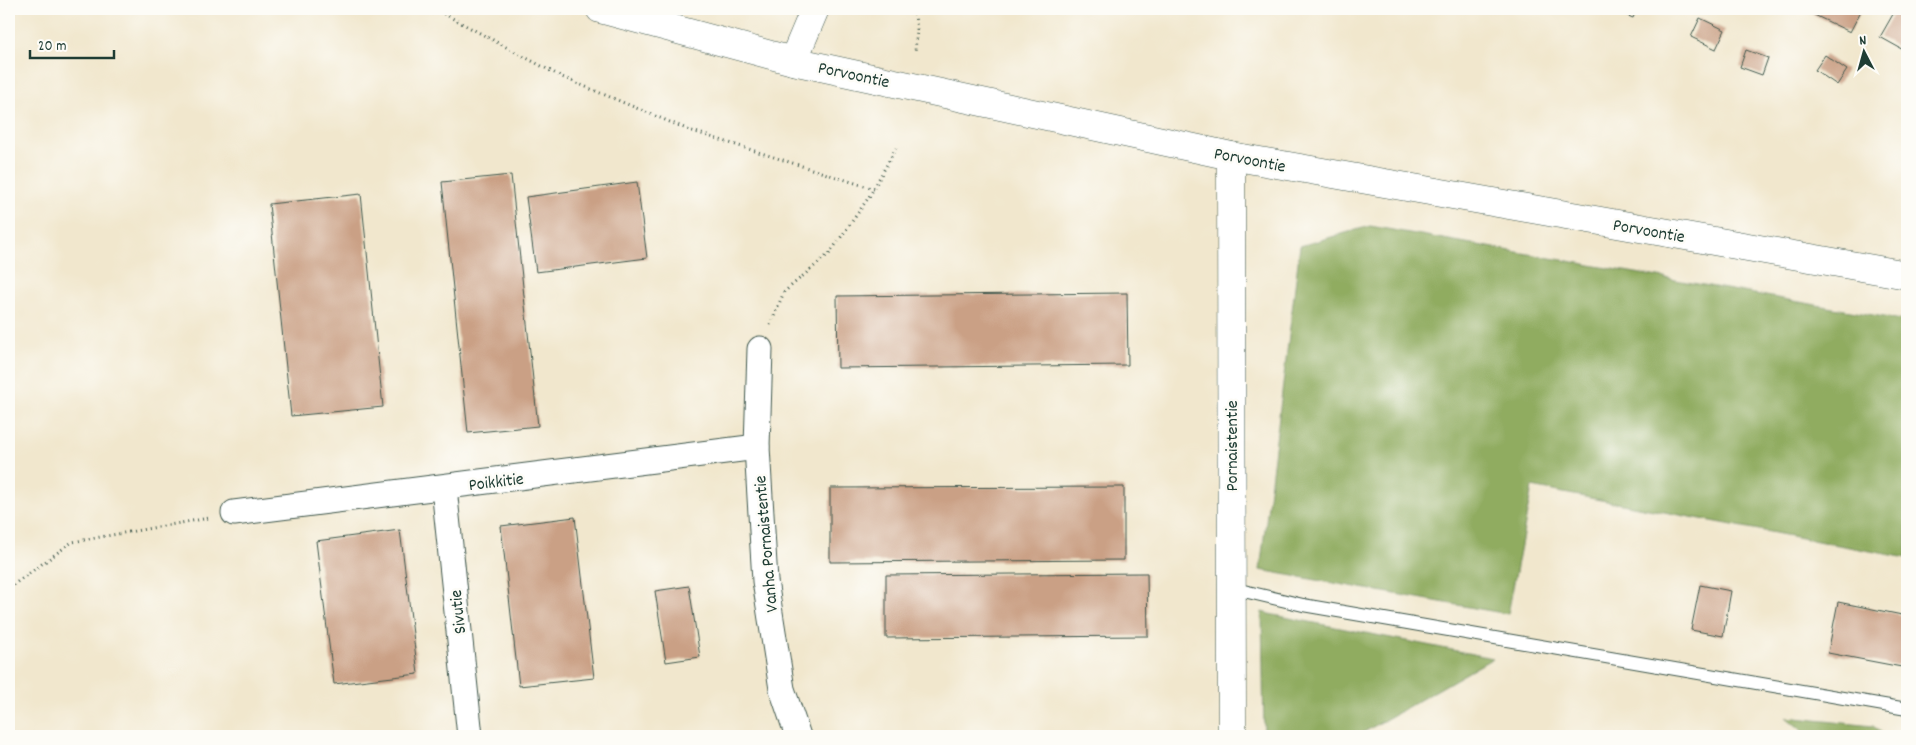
<svg xmlns="http://www.w3.org/2000/svg" width="1916" height="745" font-family="Dekko,sans-serif">
<style>
.forest{fill:#90ac60;stroke:#58744a}
.building{fill:#caa085}
.lines{fill:none;stroke-linecap:round;stroke-linejoin:round}
.lane-casing{stroke:#3e564b;stroke-width:14}
.street-casing{stroke:#3e564b;stroke-width:27}
.secondary-casing{stroke:#3e564b;stroke-width:29}
.primary-casing{stroke:#3e564b;stroke-width:29}
.path{stroke:#3e564b;stroke-width:3;stroke-dasharray:1 4;stroke-linecap:butt}
.lane{stroke:#fff;stroke-width:12}
.street{stroke:#fff;stroke-width:25}
.secondary{stroke:#fff;stroke-width:28}
.primary{stroke:#fff;stroke-width:28}
.labels{text-anchor:middle;stroke-width:5;stroke-linejoin:round;paint-order:stroke}
.street-label{font-size:18px;fill:#1f3d34;stroke:#fdfcf7}
</style>
<rect width="100%" height="100%" fill="#fdfcf7"/>
<filter id="ink" filterUnits="userSpaceOnUse"><feTurbulence type="fractalNoise" baseFrequency=".02" numOctaves="2"/><feDisplacementMap in="SourceGraphic" scale="10" xChannelSelector="R" yChannelSelector="G"/><feConvolveMatrix kernelMatrix="1 2 1 2 8 2 1 2 1" color-interpolation-filters="sRGB"/></filter>
<filter id="wash" filterUnits="userSpaceOnUse"><feTurbulence type="fractalNoise" baseFrequency=".0096" numOctaves="4" result="noise"/><feDisplacementMap in="SourceGraphic" scale="20" xChannelSelector="R" yChannelSelector="G"/><feGaussianBlur stdDeviation="1.12" result="paint"/><feColorMatrix in="noise" values="0 0 0 0 0 0 0 0 0 0 0 0 0 0 0 0 0 1.4 0 .05"/><feComposite in="paint" operator="in"/></filter>
<g filter="url(#wash)">
<rect width="100%" height="100%" fill="#f1e7cd"/>
<g class="forest">
<path d="M1370 226 1907 321V558L1532 487 1508 614 1260 570 1300 246Z"/>
<path d="M1262 612 1269 614 1493 658 1357 736H1264Z"/>
<path d="M1786 717 1873 726 1886 736H1809Z"/>
</g>
<g id="blocks">
<g class="building">
<path d="M1611 9H1637L1633 18Z"/>
<path d="M1808 9H1862L1850 32 1806 11Z"/>
<path d="M1896 9H1907V52L1880 37Z"/>
<path d="M1700 18 1725 30 1716 49 1691 37Z"/>
<path d="M1746 50 1768 58 1762 75 1740 67Z"/>
<path d="M1825 55 1847 70 1837 85 1815 70Z"/>
<path d="M511 175 538 426 468 433 442 182Z"/>
<path d="M637 182 647 258 536 272 526 197Z"/>
<path d="M361 194 383 407 291 416 269 204Z"/>
<path d="M1127 293 1128 365 838 368 837 296Z"/>
<path d="M1124 487V560L830 562V488Z"/>
<path d="M575 517 594 678 519 686 501 526Z"/>
<path d="M400 530 418 674 334 684 316 541Z"/>
<path d="M1147 573 1148 636 886 638V575Z"/>
<path d="M1700 585 1731 591 1723 636 1691 630Z"/>
<path d="M689 586 700 657 666 662 655 591Z"/>
<path d="M1838 602 1907 616V668L1828 653Z"/>
</g>
</g>
</g>
<g filter="url(#ink)">
<use href="#blocks" fill-opacity="0" stroke="#3e564b" stroke-width="1"/>
<g class="lines">
<defs>
<path id="lane" d="M1231 588 1303 605 1907 709"/>
<g id="street">
<path d="M760 349 757 447 765 581 782 689 798 736"/>
<path d="M444 488 470 736"/>
<path d="M234 513 757 447"/>
</g>
<g id="secondary">
<path d="M793 61 815 9"/>
<path d="M1231 156 1232 736"/>
</g>
<path id="primary" d="M600 9 793 61 1231 156 1907 275"/>
</defs>
<use href="#lane" class="lane-casing"/>
<use href="#street" class="street-casing"/>
<use href="#secondary" class="secondary-casing"/>
<use href="#primary" class="primary-casing"/>
<g class="path">
<path d="M435 9 562 77 689 130 874 189"/>
<path d="M914 9 917 29 915 52"/>
<path d="M770 325 784 292 830 253 869 197 896 148"/>
<path d="M9 588 72 542 209 518"/>
</g>
<use href="#lane" class="lane"/>
<use href="#street" class="street"/>
<use href="#secondary" class="secondary"/>
<use href="#primary" class="primary"/>
</g>
</g>
<g class="labels">
<g class="street-label">
<text transform="translate(854 74) rotate(12)" y="6">Porvoontie</text>
<text transform="translate(1250 159) rotate(11)" y="6">Porvoontie</text>
<text transform="translate(1649 230) rotate(10)" y="6">Porvoontie</text>
<text transform="translate(1231 446) rotate(-90)" y="6">Pornaistentie</text>
<text transform="translate(496 481) rotate(-7)" y="6">Poikkitie</text>
<text transform="translate(765 544) rotate(-95)" y="6">Vanha Pornaistentie</text>
<text transform="translate(457 612) rotate(-96)" y="6">Sivutie</text>
</g>
</g>
<rect width="1916" height="745" fill="none" stroke="#fdfcf7" stroke-width="30"/>
<g transform="translate(1864 52) rotate(354)" stroke="#fdfcf7" stroke-width="4" paint-order="stroke">
<path d="M0-4L9 19L0 12L-9 19Z" fill="#1f3d34"/>
<text y="-8" font-size="14" font-weight="bold" text-anchor="middle" fill="#1f3d34">N</text>
</g>
<path d="M30 50v8h84v-8" fill="none" stroke="#1f3d34" stroke-width="2.5"/>
<text x="38" y="50" font-size="15" fill="#1f3d34" stroke="#fdfcf7" stroke-width="4" paint-order="stroke">20 m</text>
</svg>
